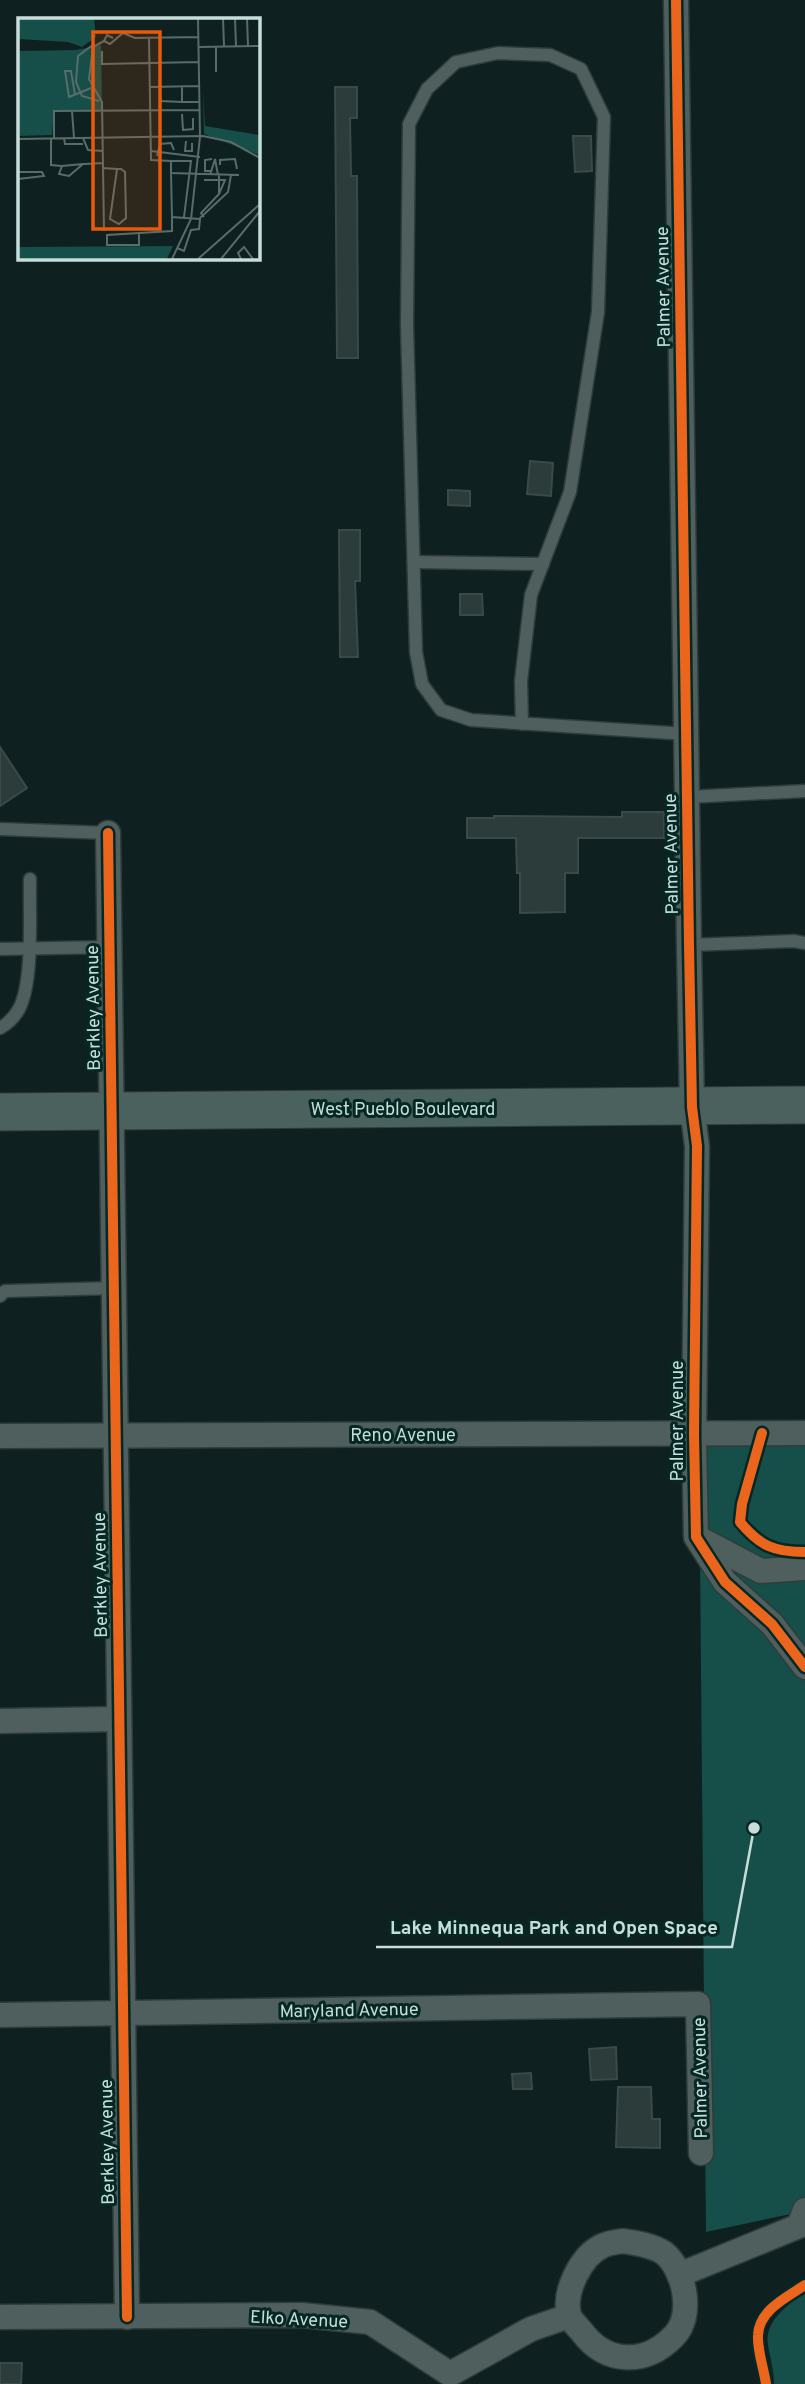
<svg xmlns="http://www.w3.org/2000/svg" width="805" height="2384" font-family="Overpass,sans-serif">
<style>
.green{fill:#164e49}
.building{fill:#2c3c3b;stroke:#3a4a48;stroke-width:2}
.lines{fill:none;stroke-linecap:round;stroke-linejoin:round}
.lane-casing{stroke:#2f3c3b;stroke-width:15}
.street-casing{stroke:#2f3c3b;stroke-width:27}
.primary-casing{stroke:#2f3c3b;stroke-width:39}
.lane{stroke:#4f5f5d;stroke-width:12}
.street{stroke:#4f5f5d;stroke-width:24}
.primary{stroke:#4a615e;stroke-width:37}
.cycleway-casing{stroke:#062825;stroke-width:15}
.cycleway{stroke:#eb651d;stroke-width:10}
.labels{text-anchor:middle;stroke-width:6;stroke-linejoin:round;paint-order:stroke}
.street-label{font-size:18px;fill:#c6ddda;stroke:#062825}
.inset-road{fill:none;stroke:#586c6a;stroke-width:2}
.view{fill:#e8590c;fill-opacity:0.15;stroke:#e8590c;stroke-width:3.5}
.inset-edge{fill:none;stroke:#c6ddda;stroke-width:3.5}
.leader{fill:none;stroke:#c6ddda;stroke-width:2.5}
.callout-dot{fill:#c6ddda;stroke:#062825;stroke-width:2.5}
.callout-label{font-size:19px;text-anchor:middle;font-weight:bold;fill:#c6ddda;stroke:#062825;stroke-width:6;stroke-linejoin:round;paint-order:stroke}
</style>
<rect width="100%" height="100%" fill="#0e201f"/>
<g class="green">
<path d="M699 1443 805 1445V2211L706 2232Z"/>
<path d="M805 2291V2384H774C774 2370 770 2358 768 2345 764 2320 789 2305 805 2291Z"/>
</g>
<g class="building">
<path d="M335 87H357V118H350L351 176H357L358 358H337Z"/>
<path d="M573 136H591L592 171 575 172Z"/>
<path d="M530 461 553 463 551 496 527 494Z"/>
<path d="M448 490 470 491V506L448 505Z"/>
<path d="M339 530H360V581H355L358 657H340Z"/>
<path d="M460 594H482L483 615H460Z"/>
<path d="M0 747 27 788 0 806Z"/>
<path d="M622 812H664V838H578V873H565V912L520 913V873H517L516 838H467V818H494V816L622 817Z"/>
<path d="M616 2047 617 2079 591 2080 589 2049Z"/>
<path d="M531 2073 532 2089H513L512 2074Z"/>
<path d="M618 2087H651L652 2119H660V2148L616 2147Z"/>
<path d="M0 2363H22L21 2384H0Z"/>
</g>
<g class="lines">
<defs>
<g id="lane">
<path d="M414 562 543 564"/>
<path d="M522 724 521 681 531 595 570 492 598 312 604 117 581 69 550 55 498 53 456 62 427 89 409 124 407 325 416 652 422 684 441 710 471 720 687 734"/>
<path d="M688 797 805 791"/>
<path d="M0 829 108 833"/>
<path d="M689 945 794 941 805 943"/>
<path d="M0 949 110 947"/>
<path d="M0 1028C9 1023 14 1018 19 1009 34 980 29 913 30 879"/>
<path d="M0 1296 5 1291 114 1288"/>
</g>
<g id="street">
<path d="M676 0 689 945 692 1107 697 1146 694 1434 696 1537 725 1582 772 1624 805 1667"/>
<path d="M108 833 127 2317"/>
<path d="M0 1436 805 1433"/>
<path d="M698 1538 761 1571 805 1568"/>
<path d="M0 1721 119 1719"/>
<path d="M0 2015 698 2004 701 2153"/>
<path d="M623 2241C636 2243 652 2245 664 2253 685 2270 694 2316 674 2336 645 2366 606 2364 582 2332 578 2327 571 2321 569 2315 563 2292 581 2256 602 2246 608 2243 616 2242 623 2241Z"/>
<path d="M679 2275 799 2226 805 2210"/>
<path d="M0 2317 302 2315 370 2322 450 2374 531 2329 569 2316"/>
</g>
<path id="primary" d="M0 1112 805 1105"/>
</defs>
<use href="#lane" class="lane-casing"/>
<use href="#street" class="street-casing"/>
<use href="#primary" class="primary-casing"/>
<use href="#lane" class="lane"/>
<use href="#street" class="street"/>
<use href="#primary" class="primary"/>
<defs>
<g id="cycleway">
<path d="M676 0 689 945 692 1107 697 1146 694 1434 696 1537 725 1582 772 1624 805 1667"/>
<path d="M108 833 127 2317"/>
<path d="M762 1433 742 1504 740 1522C760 1546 774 1552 805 1552"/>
<path d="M766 2384C764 2369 757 2350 758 2335 759 2310 787 2297 805 2285"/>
</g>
</defs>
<use href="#cycleway" class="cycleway-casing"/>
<use href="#cycleway" class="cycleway"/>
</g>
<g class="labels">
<g class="street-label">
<text transform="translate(663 287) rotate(-91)" y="6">Palmer Avenue</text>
<text transform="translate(671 854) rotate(-91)" y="6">Palmer Avenue</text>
<text transform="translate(93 1008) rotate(-91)" y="6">Berkley Avenue</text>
<text x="403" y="1115">West Pueblo Boulevard</text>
<text transform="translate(677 1421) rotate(-90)" y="6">Palmer Avenue</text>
<text x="403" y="1441">Reno Avenue</text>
<text transform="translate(100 1575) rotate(-91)" y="6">Berkley Avenue</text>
<text transform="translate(349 2010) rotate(-1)" y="6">Maryland Avenue</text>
<text transform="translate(700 2078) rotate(-91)" y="6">Palmer Avenue</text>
<text transform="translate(107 2142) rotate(-91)" y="6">Berkley Avenue</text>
<text transform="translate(299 2319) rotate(3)" y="6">Elko Avenue</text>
</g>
</g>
<g transform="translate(18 18)">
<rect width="242" height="242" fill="#0e201f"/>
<path d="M0 0H76L78 19 64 29 50 24 0 21ZM83 27 84 92H36L34 117 0 118V33L58 32ZM185 71 187 108 241 117V137L186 116ZM155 228 149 241H0V229Z" fill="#164e49"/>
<path class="inset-road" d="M180 0 182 119M205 0 206 28M217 0 218 28M229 0 230 28M95 20 89 17 86 23 92 26 105 15 117 20 180 19M131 20 133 142 153 143V155L221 157M86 23 75 29 71 61 84 84 86 213M76 26 60 38 58 64 64 78 81 83M181 29 242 28M84 33V46L181 44M198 54V29M164 68V84H182M132 69 181 68M57 77 53 53H47L51 79 61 75 73 70M142 78 143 83 164 84M54 93 56 120M164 96 165 112 175 111V100M33 120V147L44 148M36 120V93L182 92M46 120 47 126H65M65 120 70 132 85 133M0 121 185 118 213 124 242 140M168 123 167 133H174V125M133 133 182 139M139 138 142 126 153 125 156 132M153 143H173L166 199M65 146 51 158 41 156 44 148 65 146H67L85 145M202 147V142L217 141 219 151M85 150 99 151H103L107 154 108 200 101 206 92 201 99 151M193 153H187V142L194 141M0 154H24L26 158 0 161M153 155 154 199 181 201 210 174 213 157M192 157 197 141 200 157M186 162H207L201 176M186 199 183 195 201 176V157M121 216V227H89V217L154 213V199M159 230 166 233 173 212 181 211 182 201M154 241 173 201 182 119M180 241 242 186M203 241 242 193M223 241 220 235 226 229 235 241"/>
<path class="view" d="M75 14H142V211H75Z"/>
<rect width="242" height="242" class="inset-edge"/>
</g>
<path class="leader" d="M754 1828L732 1947H376"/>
<circle class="callout-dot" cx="754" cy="1828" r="7"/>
<g class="callout-label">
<text x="554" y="1934">Lake Minnequa Park and Open Space</text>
</g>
</svg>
